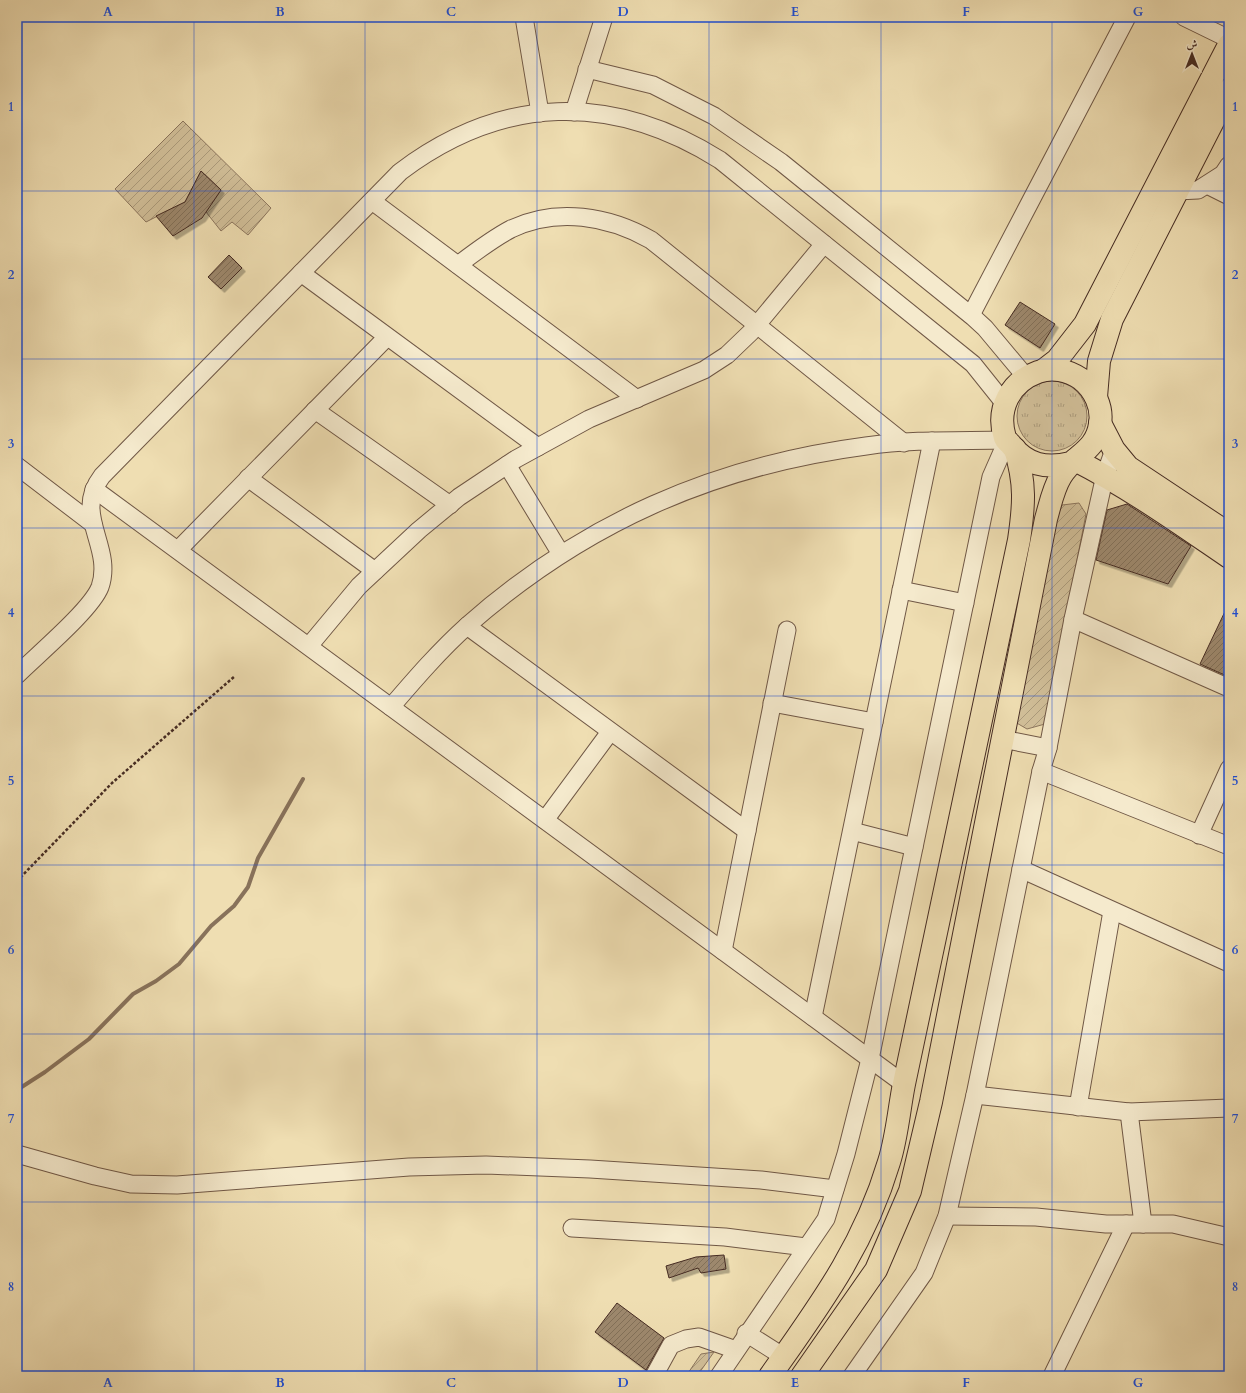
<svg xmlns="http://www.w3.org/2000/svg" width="1246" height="1393" font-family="Cardo,Amiri,serif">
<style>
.grass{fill:url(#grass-tufts);stroke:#8c765e}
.garden{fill:url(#garden-furrows);stroke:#8c765e}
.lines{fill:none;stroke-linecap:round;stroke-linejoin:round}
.stream{stroke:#88725b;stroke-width:4}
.building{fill:url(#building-hatch);stroke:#452b22;filter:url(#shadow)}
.minor-casing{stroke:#705846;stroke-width:19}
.major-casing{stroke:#452b22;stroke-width:24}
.path{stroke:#452b22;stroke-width:2.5;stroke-dasharray:3 2;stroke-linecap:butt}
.minor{stroke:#f5eacd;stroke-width:17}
.major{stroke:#efdeb2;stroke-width:22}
.grid{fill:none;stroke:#1d4ed8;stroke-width:1;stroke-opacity:0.55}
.neatline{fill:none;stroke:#1d4ed8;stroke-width:1.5}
.grid-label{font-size:13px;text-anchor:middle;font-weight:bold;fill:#1d4ed8}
</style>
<defs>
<pattern id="grass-tufts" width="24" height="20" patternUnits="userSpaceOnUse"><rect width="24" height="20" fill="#d2c09a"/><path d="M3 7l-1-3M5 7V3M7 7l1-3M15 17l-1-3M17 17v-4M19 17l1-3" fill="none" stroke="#ac9c7d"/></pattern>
<pattern id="garden-furrows" width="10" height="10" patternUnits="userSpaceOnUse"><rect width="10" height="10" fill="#d2c09a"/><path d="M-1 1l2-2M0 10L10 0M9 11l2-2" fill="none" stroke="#ac9c7d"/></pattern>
<pattern id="building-hatch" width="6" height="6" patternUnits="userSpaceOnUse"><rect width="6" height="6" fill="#9d886d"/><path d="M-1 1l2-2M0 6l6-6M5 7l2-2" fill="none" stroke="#826f59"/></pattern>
<filter id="shadow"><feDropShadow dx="3.5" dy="3.5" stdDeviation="0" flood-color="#0004"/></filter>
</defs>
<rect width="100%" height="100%" fill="#efdeb2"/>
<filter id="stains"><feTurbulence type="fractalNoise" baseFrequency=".005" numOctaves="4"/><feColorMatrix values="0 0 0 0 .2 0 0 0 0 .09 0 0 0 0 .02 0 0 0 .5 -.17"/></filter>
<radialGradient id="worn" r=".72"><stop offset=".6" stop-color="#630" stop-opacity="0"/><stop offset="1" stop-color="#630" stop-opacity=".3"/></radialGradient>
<circle class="grass" cx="1052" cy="416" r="35"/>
<g class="garden">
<path d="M183 121 271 208 248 235 232 222 221 231 206 212 221 190 201 171 185 202 146 222 115 189Z"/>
<path d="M1079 503 1086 514 1045 724 1027 729 1015 722 1054 525 1062 505Z"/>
<path d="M714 1352 697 1376H686L701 1354Z"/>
</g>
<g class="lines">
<path class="stream" d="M17 1090 45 1072 89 1039 133 994 156 981 179 964 211 926 234 906 248 887 258 858 303 779"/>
</g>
<g class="building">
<path d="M201 171 221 190 202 218 173 236 156 216 185 202Z"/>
<path d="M229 255 242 268 221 289 208 277Z"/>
<path d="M1020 302 1055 324 1040 348 1005 325Z"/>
<path d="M1127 504 1191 546 1168 584 1096 560 1107 510Z"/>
<path d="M1229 603V677L1200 664Z"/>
<path d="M724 1255 726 1269 701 1273 698 1268 669 1278 666 1266 696 1257Z"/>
<path d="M617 1303 664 1338 646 1370 595 1332Z"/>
</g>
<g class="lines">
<defs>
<g id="minor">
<path d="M524 17 540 113"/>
<path d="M1184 17 1229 39"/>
<path d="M587 69 653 85 714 116 781 162 973 317 985 328 1026 377"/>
<path d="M574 112 604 17"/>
<path d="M1207 185 1229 196"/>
<path d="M1177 191 1198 190 1223 174 1229 165"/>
<path d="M372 201 637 399"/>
<path d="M458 265C475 252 492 239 511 229 557 207 609 216 651 240L904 443"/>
<path d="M301 273 538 447"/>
<path d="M971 315 1127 17"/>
<path d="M315 410 450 505"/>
<path d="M507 465 561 554"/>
<path d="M17 466 93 524"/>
<path d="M248 478 375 571"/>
<path d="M94 489 904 1084"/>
<path d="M178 550 387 337"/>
<path d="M901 590 965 603"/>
<path d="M1073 619 1229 688"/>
<path d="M467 626 747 831"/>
<path d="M309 646 359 586 419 530 459 497 516 459 589 419 704 370 727 355 751 332 824 244"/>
<path d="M17 675C37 655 91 610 100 587 114 546 72 515 102 476L400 172C502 95 612 92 720 160L973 364 1005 404"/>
<path d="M772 703 874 722"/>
<path d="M391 707C415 679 440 650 468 625 584 523 713 466 866 446 912 439 960 441 1006 440"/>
<path d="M1002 739 1048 748"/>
<path d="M1041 771 1229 846"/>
<path d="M545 820 610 732"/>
<path d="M852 831 914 847"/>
<path d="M1199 835 1229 769"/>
<path d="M1021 869 1229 963"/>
<path d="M723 951 787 630"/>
<path d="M813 1017 932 441"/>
<path d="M975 1095 1129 1112 1229 1108"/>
<path d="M1078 1107 1112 911"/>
<path d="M1129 1112 1143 1224"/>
<path d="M17 1154 95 1176 131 1184 177 1185 409 1167 486 1165 590 1169 761 1180 835 1189"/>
<path d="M947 1216 1036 1217 1106 1224H1173L1229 1237"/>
<path d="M572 1228 725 1237 806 1247"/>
<path d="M746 1333 784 1357"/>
<path d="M654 1376 671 1345 686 1339 699 1337 736 1350"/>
<path d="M719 1376 826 1219 846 1154 870 1059 991 477 1002 452 1010 442"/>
<path d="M852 1376 924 1273 947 1216 975 1095 1041 771 1048 748 1073 619 1105 475 1114 450"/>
<path d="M1052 1376 1126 1224"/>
</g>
<g id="major">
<path d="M1044 370 1057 360 1085 324 1229 45"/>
<path d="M1096 397 1099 361 1112 319 1229 90"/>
<path d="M1100 423 1114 450 1128 467 1229 534"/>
<path d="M1075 460C1130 488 1179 523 1229 557"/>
<path d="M770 1376C820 1305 864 1246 889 1162 897 1137 899 1109 904 1084L1019 540C1024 506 1026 483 1015 449"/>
<path d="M802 1376 876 1270 910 1191 931 1102 1046 519C1050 505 1053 489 1061 476 1073 455 1096 452 1100 424 1103 407 1094 389 1081 379 1068 370 1052 367 1038 372 1010 382 996 409 1005 438 1006 441 1009 442 1011 445 1027 465 1046 469 1071 463"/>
</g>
</defs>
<use href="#minor" class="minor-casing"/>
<use href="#major" class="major-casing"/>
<path class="path" d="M17 881 112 783 235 676"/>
<use href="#minor" class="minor"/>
<use href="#major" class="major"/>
</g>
<path class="grid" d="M194 17V1376M365 17V1376M537 17V1376M709 17V1376M881 17V1376M1052 17V1376M17 191H1229M17 359H1229M17 528H1229M17 696H1229M17 865H1229M17 1034H1229M17 1202H1229"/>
<rect width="1246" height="1393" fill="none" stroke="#efdeb2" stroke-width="44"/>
<g transform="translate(1192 54)" stroke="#f5eacd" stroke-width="3" paint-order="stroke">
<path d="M0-3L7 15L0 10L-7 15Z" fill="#452b22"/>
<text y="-6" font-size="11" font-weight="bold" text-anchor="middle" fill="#452b22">ش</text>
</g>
<rect x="22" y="22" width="1202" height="1349" class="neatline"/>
<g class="grid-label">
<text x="108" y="16">A</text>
<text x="280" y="16">B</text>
<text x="451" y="16">C</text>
<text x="623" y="16">D</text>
<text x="795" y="16">E</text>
<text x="966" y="16">F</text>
<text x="1138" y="16">G</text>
<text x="11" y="111">1</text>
<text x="1235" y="111">1</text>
<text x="11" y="279">2</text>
<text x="1235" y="279">2</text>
<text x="11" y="448">3</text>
<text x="1235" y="448">3</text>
<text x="11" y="617">4</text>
<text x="1235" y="617">4</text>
<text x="11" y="785">5</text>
<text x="1235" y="785">5</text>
<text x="11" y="954">6</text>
<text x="1235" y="954">6</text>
<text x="11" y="1123">7</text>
<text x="1235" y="1123">7</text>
<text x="11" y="1291">8</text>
<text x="1235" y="1291">8</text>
<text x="108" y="1387">A</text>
<text x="280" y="1387">B</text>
<text x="451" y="1387">C</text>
<text x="623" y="1387">D</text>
<text x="795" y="1387">E</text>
<text x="966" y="1387">F</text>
<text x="1138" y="1387">G</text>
</g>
<rect width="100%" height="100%" filter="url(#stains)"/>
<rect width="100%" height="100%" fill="url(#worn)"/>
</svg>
